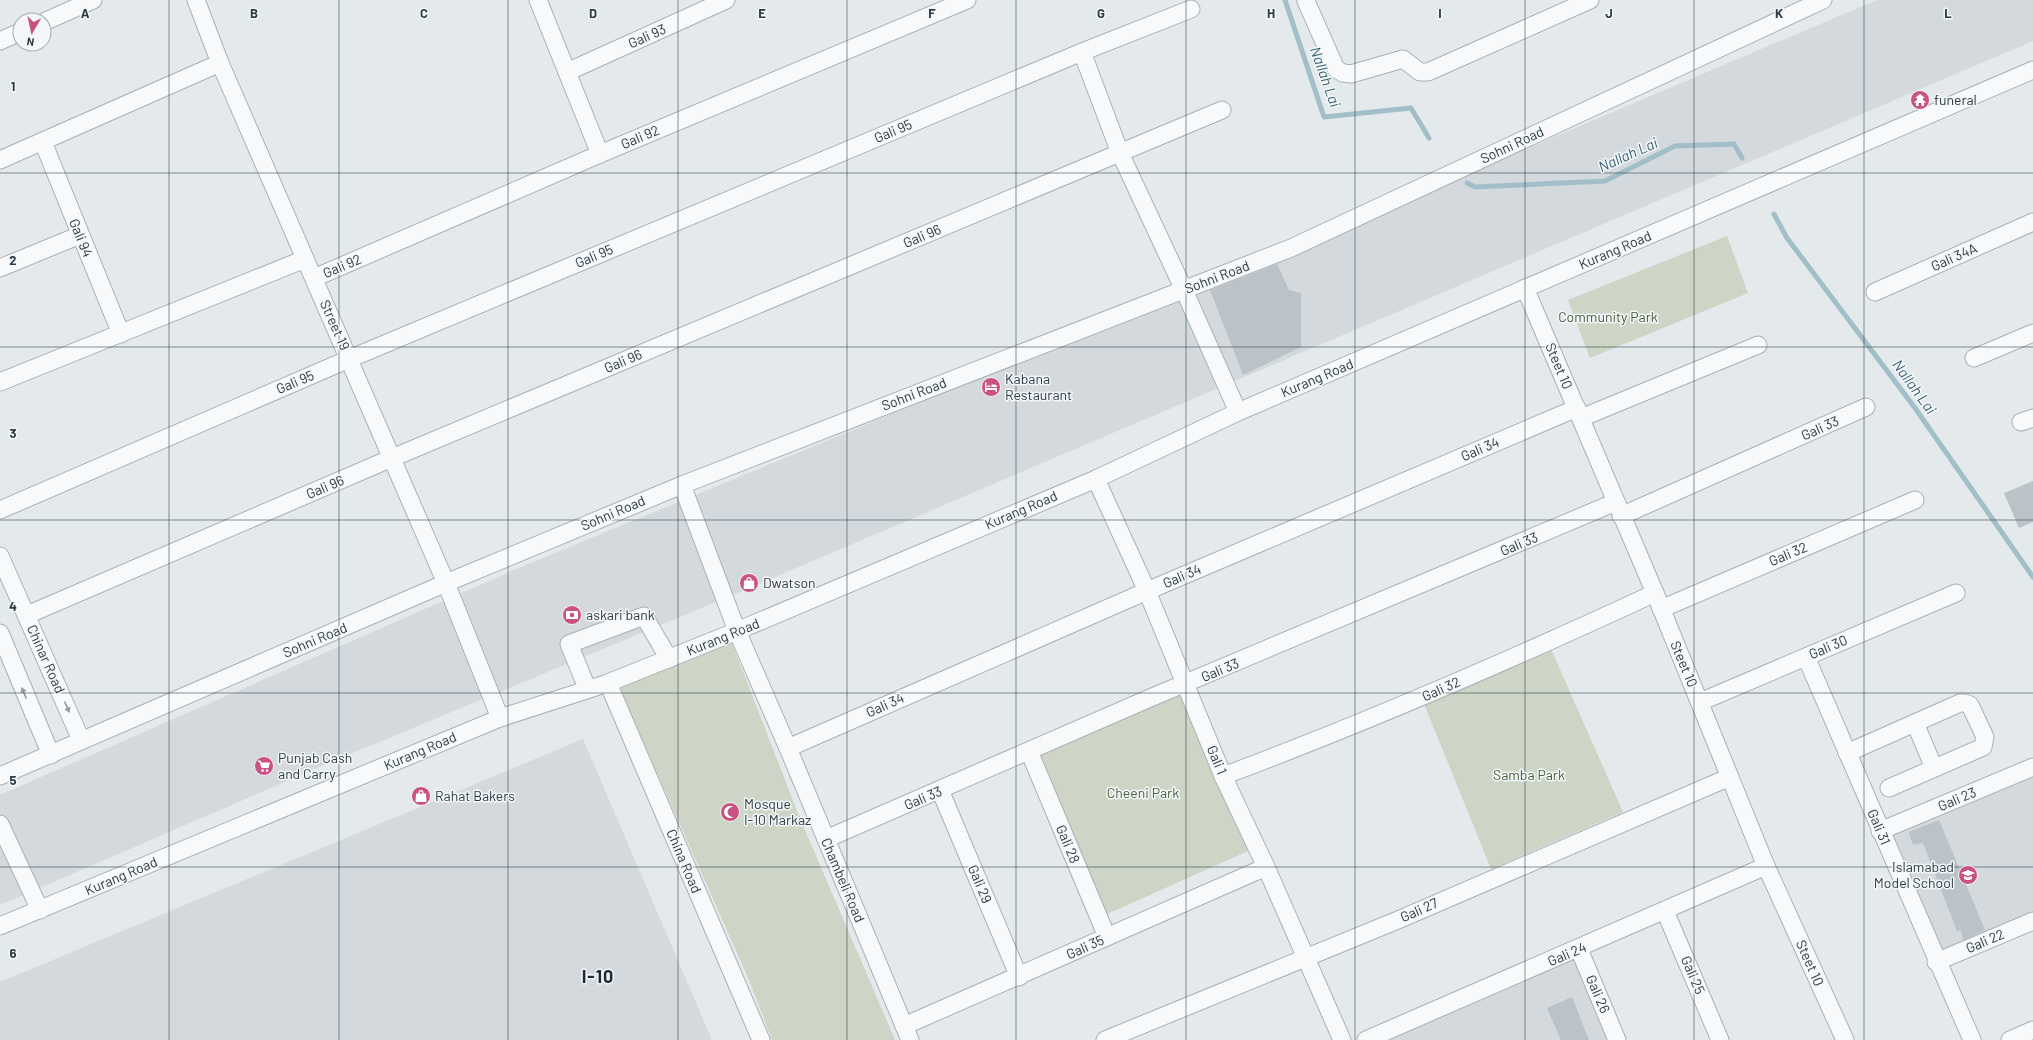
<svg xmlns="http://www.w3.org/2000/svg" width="2033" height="1040" font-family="Barlow,sans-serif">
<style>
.built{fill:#d3d9dd}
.green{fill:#cdd5c6}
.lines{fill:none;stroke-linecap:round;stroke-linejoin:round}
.stream{stroke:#a2bfc9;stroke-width:5}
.building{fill:#bcc3c8}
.minor-casing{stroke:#a9b1b5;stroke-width:19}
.minor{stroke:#f7f9fa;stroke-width:17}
.oneway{fill:#929a9e}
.grid{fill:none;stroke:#2d3b43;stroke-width:1;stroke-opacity:0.55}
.labels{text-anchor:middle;stroke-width:3;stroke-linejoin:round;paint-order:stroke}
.street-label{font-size:14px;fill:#2d3b43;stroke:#f4f7f9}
.poi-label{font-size:14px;fill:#2d3b43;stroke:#f4f7f9;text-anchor:start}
.park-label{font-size:14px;fill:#4a5e3b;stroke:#f4f7f9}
.water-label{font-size:15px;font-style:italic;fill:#396375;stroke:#f4f7f9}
.district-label{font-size:18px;font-weight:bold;letter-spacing:1px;fill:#1f2b34;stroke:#f4f7f9}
.grid-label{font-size:13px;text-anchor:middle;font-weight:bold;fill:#2d3b43;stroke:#f4f7f9;stroke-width:3;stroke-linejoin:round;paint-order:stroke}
</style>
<rect width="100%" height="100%" fill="#e4e9eb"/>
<g class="built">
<path d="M1877 0H2033V41L728 597 324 765 0 905V795L516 569 1207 284Z"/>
<path d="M583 739 712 1040H0V982Z"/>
<path d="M2033 771V916L1939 957 1886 834Z"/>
<path d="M1577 957 1611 1040H1384Z"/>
</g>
<g class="green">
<path d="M1727 236 1748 293 1590 358 1568 300Z"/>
<path d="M1547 640 1623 812 1491 869 1420 694Z"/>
<path d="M731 641 799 816 895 1040H772L749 980 618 685Z"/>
<path d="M1188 680 1257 847 1105 915 1030 748Z"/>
</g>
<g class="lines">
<g class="stream">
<path d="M1285 0 1324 117 1411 108 1429 138"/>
<path d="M1467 183 1475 187 1605 181 1675 146 1734 144 1742 158"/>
<path d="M1774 214 1787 238 1915 408 2033 577"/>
</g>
</g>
<g class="building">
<path d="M1277 264 1289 290 1301 293V347L1243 375 1210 290Z"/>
<path d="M2033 481V522L2019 528 2004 493Z"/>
<path d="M1939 820 1985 930 1963 940 1961 930 1957 931 1923 843 1913 845 1909 832Z"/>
<path d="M1572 997 1589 1040H1561L1547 1008Z"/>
</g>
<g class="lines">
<defs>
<g id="minor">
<path d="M196 0 220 63 446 583 500 718"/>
<path d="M538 0 600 154"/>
<path d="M1306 1 1336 69 1343 73 1351 74 1403 59 1420 72H1428L1590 0"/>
<path d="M44 22 93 0"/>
<path d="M0 41 20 32"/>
<path d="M1082 52 1120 153 1184 290 1238 412"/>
<path d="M567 72 726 0"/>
<path d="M43 142 121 334"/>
<path d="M0 160 220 63"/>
<path d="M0 268 80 235"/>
<path d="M314 278 600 154 967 0"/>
<path d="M1525 288 1655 593 1766 866 1845 1040"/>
<path d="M1875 292 2033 222"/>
<path d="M1974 358 2033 333"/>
<path d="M0 382 305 259"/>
<path d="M1581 418 1758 345"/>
<path d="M2021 422 2033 418"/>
<path d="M1096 479 1147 591 1223 776 1266 867 1342 1040"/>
<path d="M682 485 737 631 788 748 910 1040"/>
<path d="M0 510 349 359 1082 52 1191 9"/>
<path d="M1621 516 1866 407"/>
<path d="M0 556 81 740"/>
<path d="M1661 609 1915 500"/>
<path d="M27 615 392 458 1222 110"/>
<path d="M0 633 51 755"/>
<path d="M1806 657 1972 1040"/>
<path d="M608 683 761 1040"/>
<path d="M587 688 569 644 644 616 669 659"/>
<path d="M1700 702 1956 593"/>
<path d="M1915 723 1934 768"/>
<path d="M788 748 1147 591 1577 408"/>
<path d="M1029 751 1107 937"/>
<path d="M1847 753 1960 703H1965L1970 705 1985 737 1983 747 1889 788"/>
<path d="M0 776 446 583 682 485 1291 248 1823 0"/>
<path d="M1223 776C1370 721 1513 659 1655 593"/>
<path d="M940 790 1019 977"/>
<path d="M0 824 40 910"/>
<path d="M1880 831 2033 767"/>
<path d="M826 839 1150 698 1616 502"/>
<path d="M1665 911 1720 1040"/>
<path d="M0 926 500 718 608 683 737 631 1096 479 1238 412 2033 70"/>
<path d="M1579 949 1617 1040"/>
<path d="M1936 962 2033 921"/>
<path d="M904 1026 1266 867"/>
<path d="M1105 1040 1398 920 1730 777"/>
<path d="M1366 1040 1766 866"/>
<path d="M2010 1040 2033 1030"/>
</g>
</defs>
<use href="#minor" class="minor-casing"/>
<use href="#minor" class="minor"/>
</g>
<defs><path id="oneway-solid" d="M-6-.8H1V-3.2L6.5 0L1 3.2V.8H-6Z"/></defs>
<g class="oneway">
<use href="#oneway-solid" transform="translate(24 693) rotate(-113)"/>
<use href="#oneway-solid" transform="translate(67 707) rotate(66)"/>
</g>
<path class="grid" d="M169 0V1040M339 0V1040M508 0V1040M678 0V1040M847 0V1040M1016 0V1040M1186 0V1040M1355 0V1040M1525 0V1040M1694 0V1040M1864 0V1040M0 173H2033M0 347H2033M0 520H2033M0 693H2033M0 867H2033"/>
<defs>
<symbol id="temple-disc" viewBox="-11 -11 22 22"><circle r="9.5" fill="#c85282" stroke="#f4f7f9"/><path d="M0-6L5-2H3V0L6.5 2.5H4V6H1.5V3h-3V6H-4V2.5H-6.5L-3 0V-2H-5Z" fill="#fff"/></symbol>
<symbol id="hotel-disc" viewBox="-11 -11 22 22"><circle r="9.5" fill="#c85282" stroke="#f4f7f9"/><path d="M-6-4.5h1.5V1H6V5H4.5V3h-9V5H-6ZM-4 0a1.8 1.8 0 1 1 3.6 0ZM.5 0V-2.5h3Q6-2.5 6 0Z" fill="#fff"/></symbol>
<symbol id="shop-disc" viewBox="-11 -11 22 22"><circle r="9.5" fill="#c85282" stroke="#f4f7f9"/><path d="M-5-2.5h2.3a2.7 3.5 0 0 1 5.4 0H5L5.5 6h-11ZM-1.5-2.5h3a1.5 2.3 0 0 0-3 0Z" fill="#fff"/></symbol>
<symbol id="bank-disc" viewBox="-11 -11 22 22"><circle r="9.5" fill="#c85282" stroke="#f4f7f9"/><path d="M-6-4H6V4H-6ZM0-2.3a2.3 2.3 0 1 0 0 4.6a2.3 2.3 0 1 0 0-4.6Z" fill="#fff"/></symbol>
<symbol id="supermarket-disc" viewBox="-11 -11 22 22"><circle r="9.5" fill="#c85282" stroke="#f4f7f9"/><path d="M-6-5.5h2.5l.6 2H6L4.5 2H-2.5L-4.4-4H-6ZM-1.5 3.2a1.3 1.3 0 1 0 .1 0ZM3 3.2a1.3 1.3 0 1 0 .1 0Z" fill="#fff"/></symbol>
<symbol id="mosque-disc" viewBox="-11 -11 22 22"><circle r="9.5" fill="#c85282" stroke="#f4f7f9"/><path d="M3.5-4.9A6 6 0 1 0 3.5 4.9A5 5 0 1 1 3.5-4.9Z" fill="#fff"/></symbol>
<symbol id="school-disc" viewBox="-11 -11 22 22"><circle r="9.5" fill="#c85282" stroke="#f4f7f9"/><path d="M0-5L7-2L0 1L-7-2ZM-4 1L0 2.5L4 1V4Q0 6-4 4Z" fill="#fff"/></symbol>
</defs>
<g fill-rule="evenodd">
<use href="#temple-disc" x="1909" y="89" width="22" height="22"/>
<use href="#hotel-disc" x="980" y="376" width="22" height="22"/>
<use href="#shop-disc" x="738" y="572" width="22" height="22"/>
<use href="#bank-disc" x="561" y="604" width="22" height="22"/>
<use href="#supermarket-disc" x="253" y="755" width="22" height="22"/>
<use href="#shop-disc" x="410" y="785" width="22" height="22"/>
<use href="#mosque-disc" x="719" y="801" width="22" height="22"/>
<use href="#school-disc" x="1957" y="864" width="22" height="22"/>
</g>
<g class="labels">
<g class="street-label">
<text transform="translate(647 36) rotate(-24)" y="5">Gali 93</text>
<text transform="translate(893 131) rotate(-23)" y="5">Gali 95</text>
<text transform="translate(640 137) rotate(-23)" y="5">Gali 92</text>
<text transform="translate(1512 145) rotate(-25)" y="5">Sohni Road</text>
<text transform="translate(922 236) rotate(-23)" y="5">Gali 96</text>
<text transform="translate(81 238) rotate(68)" y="5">Gali 94</text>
<text transform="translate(1615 250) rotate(-23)" y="5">Kurang Road</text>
<text transform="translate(594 256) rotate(-23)" y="5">Gali 95</text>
<text transform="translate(1954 257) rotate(-24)" y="5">Gali 34A</text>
<text transform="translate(342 266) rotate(-23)" y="5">Gali 92</text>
<text transform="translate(1217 277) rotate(-21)" y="5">Sohni Road</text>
<text transform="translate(335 325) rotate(66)" y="5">Street 19</text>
<text transform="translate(623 361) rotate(-23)" y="5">Gali 96</text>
<text transform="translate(1559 366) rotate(67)" y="5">Steet 10</text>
<text transform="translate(1317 378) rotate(-23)" y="5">Kurang Road</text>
<text transform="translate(295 382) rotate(-23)" y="5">Gali 95</text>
<text transform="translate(914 394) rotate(-21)" y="5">Sohni Road</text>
<text transform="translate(1820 428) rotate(-24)" y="5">Gali 33</text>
<text transform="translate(1480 449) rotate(-23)" y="5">Gali 34</text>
<text transform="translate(325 487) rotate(-23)" y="5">Gali 96</text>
<text transform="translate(1021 510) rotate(-23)" y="5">Kurang Road</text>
<text transform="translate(613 513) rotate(-23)" y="5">Sohni Road</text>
<text transform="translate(1519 544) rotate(-23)" y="5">Gali 33</text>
<text transform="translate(1788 554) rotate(-23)" y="5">Gali 32</text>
<text transform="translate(1182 576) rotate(-23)" y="5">Gali 34</text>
<text transform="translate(723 637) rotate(-22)" y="5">Kurang Road</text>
<text transform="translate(315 640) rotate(-23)" y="5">Sohni Road</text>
<text transform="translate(1828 647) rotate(-23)" y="5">Gali 30</text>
<text transform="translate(46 659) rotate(66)" y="5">Chinar Road</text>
<text transform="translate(1684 664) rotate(67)" y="5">Steet 10</text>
<text transform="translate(1220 670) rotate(-23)" y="5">Gali 33</text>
<text transform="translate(1441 689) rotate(-24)" y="5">Gali 32</text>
<text transform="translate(885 705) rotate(-24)" y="5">Gali 34</text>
<text transform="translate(420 751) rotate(-23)" y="5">Kurang Road</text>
<text transform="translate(1217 760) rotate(67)" y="5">Gali 1</text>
<text transform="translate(923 798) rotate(-23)" y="5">Gali 33</text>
<text transform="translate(1957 799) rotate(-23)" y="5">Gali 23</text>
<text transform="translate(1879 827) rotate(67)" y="5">Gali 31</text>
<text transform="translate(1068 844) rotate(67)" y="5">Gali 28</text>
<text transform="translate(684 861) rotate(67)" y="5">China Road</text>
<text transform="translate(121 876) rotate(-23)" y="5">Kurang Road</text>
<text transform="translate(843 880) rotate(67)" y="5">Chambeli Road</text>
<text transform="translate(980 884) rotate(67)" y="5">Gali 29</text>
<text transform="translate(1419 910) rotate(-24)" y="5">Gali 27</text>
<text transform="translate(1985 941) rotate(-23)" y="5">Gali 22</text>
<text transform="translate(1085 947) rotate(-24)" y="5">Gali 35</text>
<text transform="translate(1567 954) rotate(-23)" y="5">Gali 24</text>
<text transform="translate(1810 963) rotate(66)" y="5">Steet 10</text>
<text transform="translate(1693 975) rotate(67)" y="5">Gali 25</text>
<text transform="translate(1598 994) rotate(67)" y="5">Gali 26</text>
</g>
<g class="poi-label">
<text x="1934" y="105">funeral</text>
<text x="1005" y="384">Kabana<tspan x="1005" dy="16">Restaurant</tspan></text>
<text x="763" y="588">Dwatson</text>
<text x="586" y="620">askari bank</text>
<text x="278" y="763">Punjab Cash<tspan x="278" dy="16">and Carry</tspan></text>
<text x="435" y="801">Rahat Bakers</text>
<text x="744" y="809">Mosque<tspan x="744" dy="16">I-10 Markaz</tspan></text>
<text x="1954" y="872" text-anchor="end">Islamabad<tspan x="1954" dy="16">Model School</tspan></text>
</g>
<g class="park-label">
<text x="1608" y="322">Community Park</text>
<text x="1529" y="780">Samba Park</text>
<text x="1143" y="798">Cheeni Park</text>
</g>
<g class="water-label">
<text transform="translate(1325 77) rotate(70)" y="5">Nallah Lai</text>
<text transform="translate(1628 155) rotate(-24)" y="5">Nallah Lai</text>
<text transform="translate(1914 387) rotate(54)" y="5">Nallah Lai</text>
</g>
<g class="district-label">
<text x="598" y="983">I-10</text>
</g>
</g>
<g class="grid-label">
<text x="85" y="18">A</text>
<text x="254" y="18">B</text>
<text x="424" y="18">C</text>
<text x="593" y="18">D</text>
<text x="762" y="18">E</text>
<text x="932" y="18">F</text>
<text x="1101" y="18">G</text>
<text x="1271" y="18">H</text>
<text x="1440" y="18">I</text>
<text x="1609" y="18">J</text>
<text x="1779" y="18">K</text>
<text x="1948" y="18">L</text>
<text x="13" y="91">1</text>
<text x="13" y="265">2</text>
<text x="13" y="438">3</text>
<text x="13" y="611">4</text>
<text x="13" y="785">5</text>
<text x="13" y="958">6</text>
</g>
<g transform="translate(32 32) rotate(189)"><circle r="19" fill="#f4f7f9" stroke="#a4acb0"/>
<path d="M0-3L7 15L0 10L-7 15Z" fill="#c85282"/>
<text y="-6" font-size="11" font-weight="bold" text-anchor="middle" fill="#2d3b43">N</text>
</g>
</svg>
